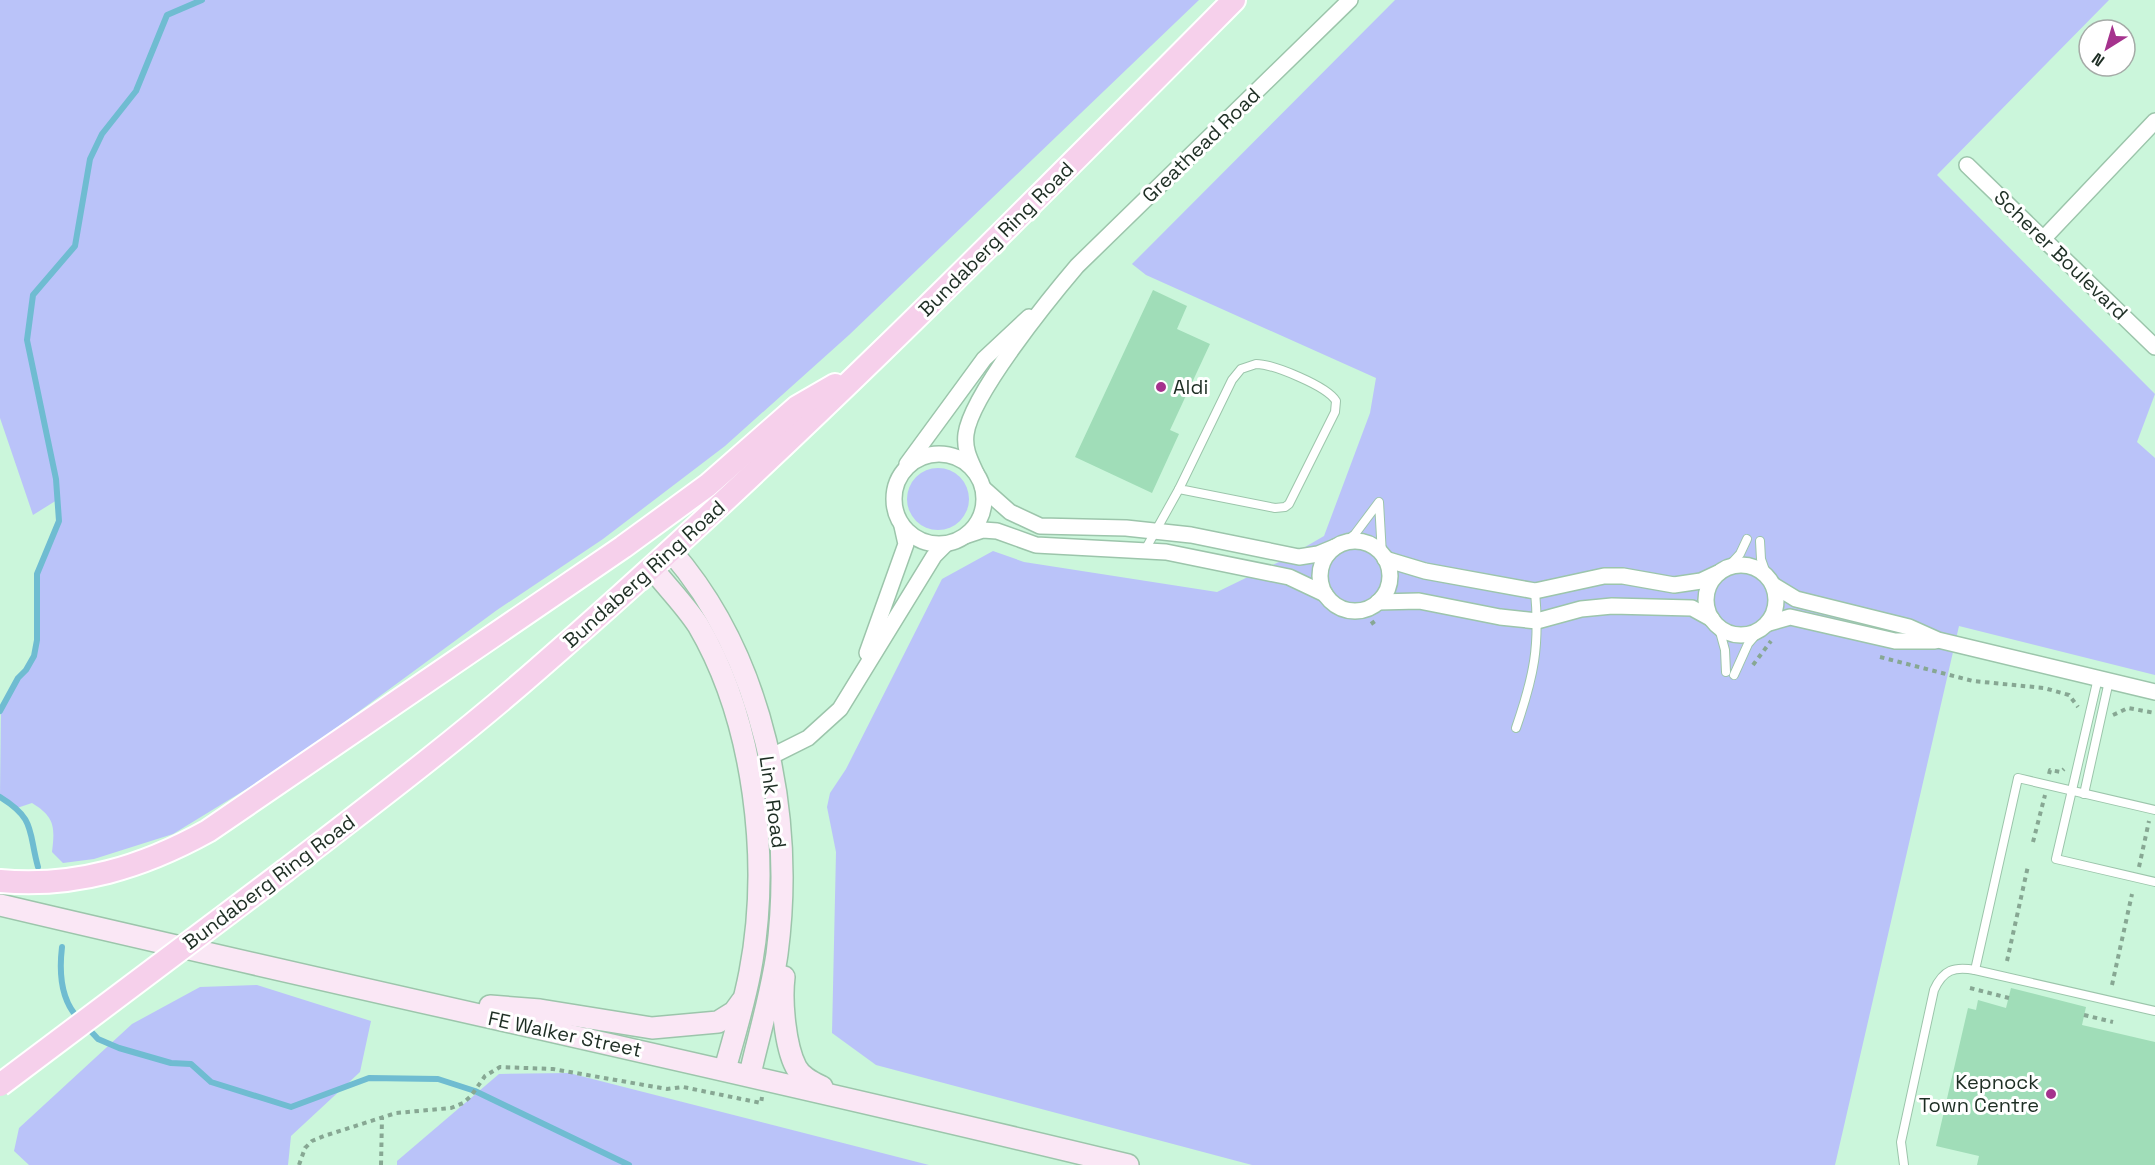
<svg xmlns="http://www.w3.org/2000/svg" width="2155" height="1165" font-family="'Space Grotesk',sans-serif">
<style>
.green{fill:#bac3f9}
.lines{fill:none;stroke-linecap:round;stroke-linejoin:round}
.stream{stroke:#6fbcd1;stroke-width:6}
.building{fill:#a0ddb8}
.lane-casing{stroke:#9cc5ab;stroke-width:10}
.street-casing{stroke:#9cc5ab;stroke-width:18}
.secondary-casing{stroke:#9cc5ab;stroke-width:24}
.primary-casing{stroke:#fff;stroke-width:26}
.path{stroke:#87a793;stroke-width:4;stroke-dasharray:4.5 4.5;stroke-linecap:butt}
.lane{stroke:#fff;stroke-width:8}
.street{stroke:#fff;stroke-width:15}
.secondary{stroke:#fae7f5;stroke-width:21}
.primary{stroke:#f6d0eb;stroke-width:22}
.primary-bridge-casing{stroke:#fff;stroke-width:26;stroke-linecap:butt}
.primary-bridge{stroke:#f6d0eb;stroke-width:22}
.poi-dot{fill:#a5328d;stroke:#fff;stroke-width:2}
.labels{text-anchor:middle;stroke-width:6;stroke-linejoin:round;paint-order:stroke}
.street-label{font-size:20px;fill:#1e2e24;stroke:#fff}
.poi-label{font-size:20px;fill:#1e2e24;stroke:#fff;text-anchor:start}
</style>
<rect width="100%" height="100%" fill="#cbf6db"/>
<g class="green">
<path d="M0 0H1199L849 335 725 446 603 539 497 610 286 765 173 834 94 859 63 863 52 852C55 827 55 817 32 803L17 808 0 797 1 706 34 656 37 640V574L59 521 57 500 33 515 0 418Z"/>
<path d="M1395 0H2109L1937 175 2155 394 2137 442 2155 458V675L1959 626 1835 1165H1252L876 1065 832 1033 836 852 827 807 830 793 846 769 942 579 993 551 1024 562 1217 592 1281 561 1324 536 1370 413 1376 378 1146 275 1132 264Z"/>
<circle cx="938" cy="499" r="31"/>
<path d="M257 985 371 1021 360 1072 291 1136 288 1165H29L14 1151 19 1128 132 1024 200 987Z"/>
<path d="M569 1073 929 1165H397V1161L499 1074Z"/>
</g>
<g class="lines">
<g class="stream">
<path d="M0 711 18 678 26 670 34 656 37 640V574L59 521 56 479 27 340 33 295 75 246 90 159 102 134 136 91 167 15 202 0"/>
<path d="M0 797C36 819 28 831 38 867"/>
<path d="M62 947C59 972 60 1000 79 1019"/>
<path d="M86 1026 98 1039 119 1048 171 1063 191 1064 211 1082 291 1107 369 1078 438 1079 475 1091 629 1165"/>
</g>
</g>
<g class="building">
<path d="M1153 290 1187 306 1177 329 1210 344 1170 430 1179 434 1152 493 1075 457Z"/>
<path d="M2011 988 2086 1007 2082 1025 2155 1042V1165H1977L1979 1156 1936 1146 1968 1008 1976 1010 1978 1000 2006 1008Z"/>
</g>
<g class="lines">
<defs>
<g id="lane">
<path d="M1256 364C1273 364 1327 386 1336 401L1335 412 1289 504 1285 507 1275 508 1179 489 1232 380 1241 369Z"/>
<path d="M1760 541 1761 559 1767 576"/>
<path d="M1345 542 1355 534 1379 502 1382 555"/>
<path d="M1145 550 1179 489"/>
<path d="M1727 568 1740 554 1747 539"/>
<path d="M1719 628 1725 650 1726 672"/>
<path d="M1734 675 1748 644 1760 630"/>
<path d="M2098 678 2056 859 2155 882"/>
<path d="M1516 728C1534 676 1540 646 1535 591"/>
<path d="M2084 794 2109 681"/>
<path d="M2155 810 2018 778 1975 970 2155 1011"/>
<path d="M1904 1165 1901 1142 1934 990C1943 970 1954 966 1975 970"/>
</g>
<g id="street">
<path d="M1967 165 2155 347"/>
<path d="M2044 238 2155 121"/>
<circle cx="939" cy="499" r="45"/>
<path d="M907 464 984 359 1029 317"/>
<path d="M976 473C970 460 964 449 966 434 971 395 1049 299 1077 266L1350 0"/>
<path d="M983 488 1010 512 1040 526 1126 528 1191 535 1299 557 1318 554 1335 547"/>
<path d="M965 536 983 530 997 531 1036 545 1166 552 1289 577 1325 594"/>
<circle cx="1355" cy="576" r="35"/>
<path d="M1385 559 1425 571 1535 591 1604 576H1623L1674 585 1701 581 1718 573"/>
<circle cx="1741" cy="600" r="35"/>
<path d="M1773 585 1796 599 1909 627 1938 640 2155 692"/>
<path d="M1378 602 1419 601 1500 617 1537 621 1581 609 1612 606 1692 608 1712 619"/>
<path d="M1769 623 1790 617 1895 641H1935"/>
<path d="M867 653 906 544 902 526"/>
<path d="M768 758 808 738 840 709 934 556 946 544"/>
</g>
<g id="secondary">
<path d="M671 551C764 658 795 816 777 954 771 995 759 1035 750 1074"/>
<path d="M652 568C667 587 685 605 698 625 755 722 771 862 750 972 744 1004 734 1037 725 1069"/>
<path d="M0 905C376 994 753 1074 1128 1165"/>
<path d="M784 977C781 1001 785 1046 796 1067 801 1077 812 1082 822 1087"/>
<path d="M490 1006 540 1010 652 1028 718 1022 734 1012 742 1001"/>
</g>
<g id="primary">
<path d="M286 870C372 804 458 739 539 668 782 457 1008 228 1234 0"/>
<path d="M0 881C75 888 143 867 208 831L623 547 708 485 797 407 835 385"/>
</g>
</defs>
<use href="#lane" class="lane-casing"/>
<use href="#street" class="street-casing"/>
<use href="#secondary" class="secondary-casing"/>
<use href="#primary" class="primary-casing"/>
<g class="path">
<path d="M1371 624 1378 619"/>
<path d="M1880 657 1973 681 2044 688 2069 695 2078 707"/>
<path d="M1753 665 1771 641"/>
<path d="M2113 715 2128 708 2155 713"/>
<path d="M2049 774 2050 770 2061 772 2064 769"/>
<path d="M2033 842 2045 795"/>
<path d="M2139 867 2149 821"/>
<path d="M2007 961 2028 866"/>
<path d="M2112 985 2132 894"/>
<path d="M1970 988 2009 998"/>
<path d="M2084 1015 2113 1022"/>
<path d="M299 1165 305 1148 312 1141 324 1136 396 1113 451 1108 463 1103 471 1096 485 1076 500 1067 553 1069 667 1089 683 1087 761 1103 762 1097"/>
<path d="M381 1165 382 1117"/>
</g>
<use href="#lane" class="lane"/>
<use href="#street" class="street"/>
<use href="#secondary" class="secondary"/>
<use href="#primary" class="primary"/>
<defs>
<path id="primary-bridge" d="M0 1085 286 870"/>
</defs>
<use href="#primary-bridge" class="primary-bridge-casing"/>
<use href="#primary-bridge" class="primary-bridge"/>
</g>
<g class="poi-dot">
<circle cx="1161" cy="387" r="6"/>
<circle cx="2051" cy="1094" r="6"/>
</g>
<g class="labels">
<g class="street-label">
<text transform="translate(1201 145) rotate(-44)" y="7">Greathead Road</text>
<text transform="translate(996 239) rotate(-45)" y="7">Bundaberg Ring Road</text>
<text transform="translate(2061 255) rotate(44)" y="7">Scherer Boulevard</text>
<text transform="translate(644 574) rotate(-42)" y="7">Bundaberg Ring Road</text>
<text transform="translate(773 802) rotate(82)" y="7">Link Road</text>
<text transform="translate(269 882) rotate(-37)" y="7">Bundaberg Ring Road</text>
<text transform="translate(565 1034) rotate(12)" y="7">FE Walker Street</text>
</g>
<g class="poi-label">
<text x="1173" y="394">Aldi</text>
<text x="2039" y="1089" text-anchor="end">Kepnock<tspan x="2039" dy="23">Town Centre</tspan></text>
</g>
</g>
<g transform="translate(2107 48) rotate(217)"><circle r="28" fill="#ffffff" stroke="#a5aba7" stroke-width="1.5"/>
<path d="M0-4.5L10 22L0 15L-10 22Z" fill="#a5328d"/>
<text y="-9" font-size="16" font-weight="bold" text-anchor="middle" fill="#1e2e24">N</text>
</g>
</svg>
